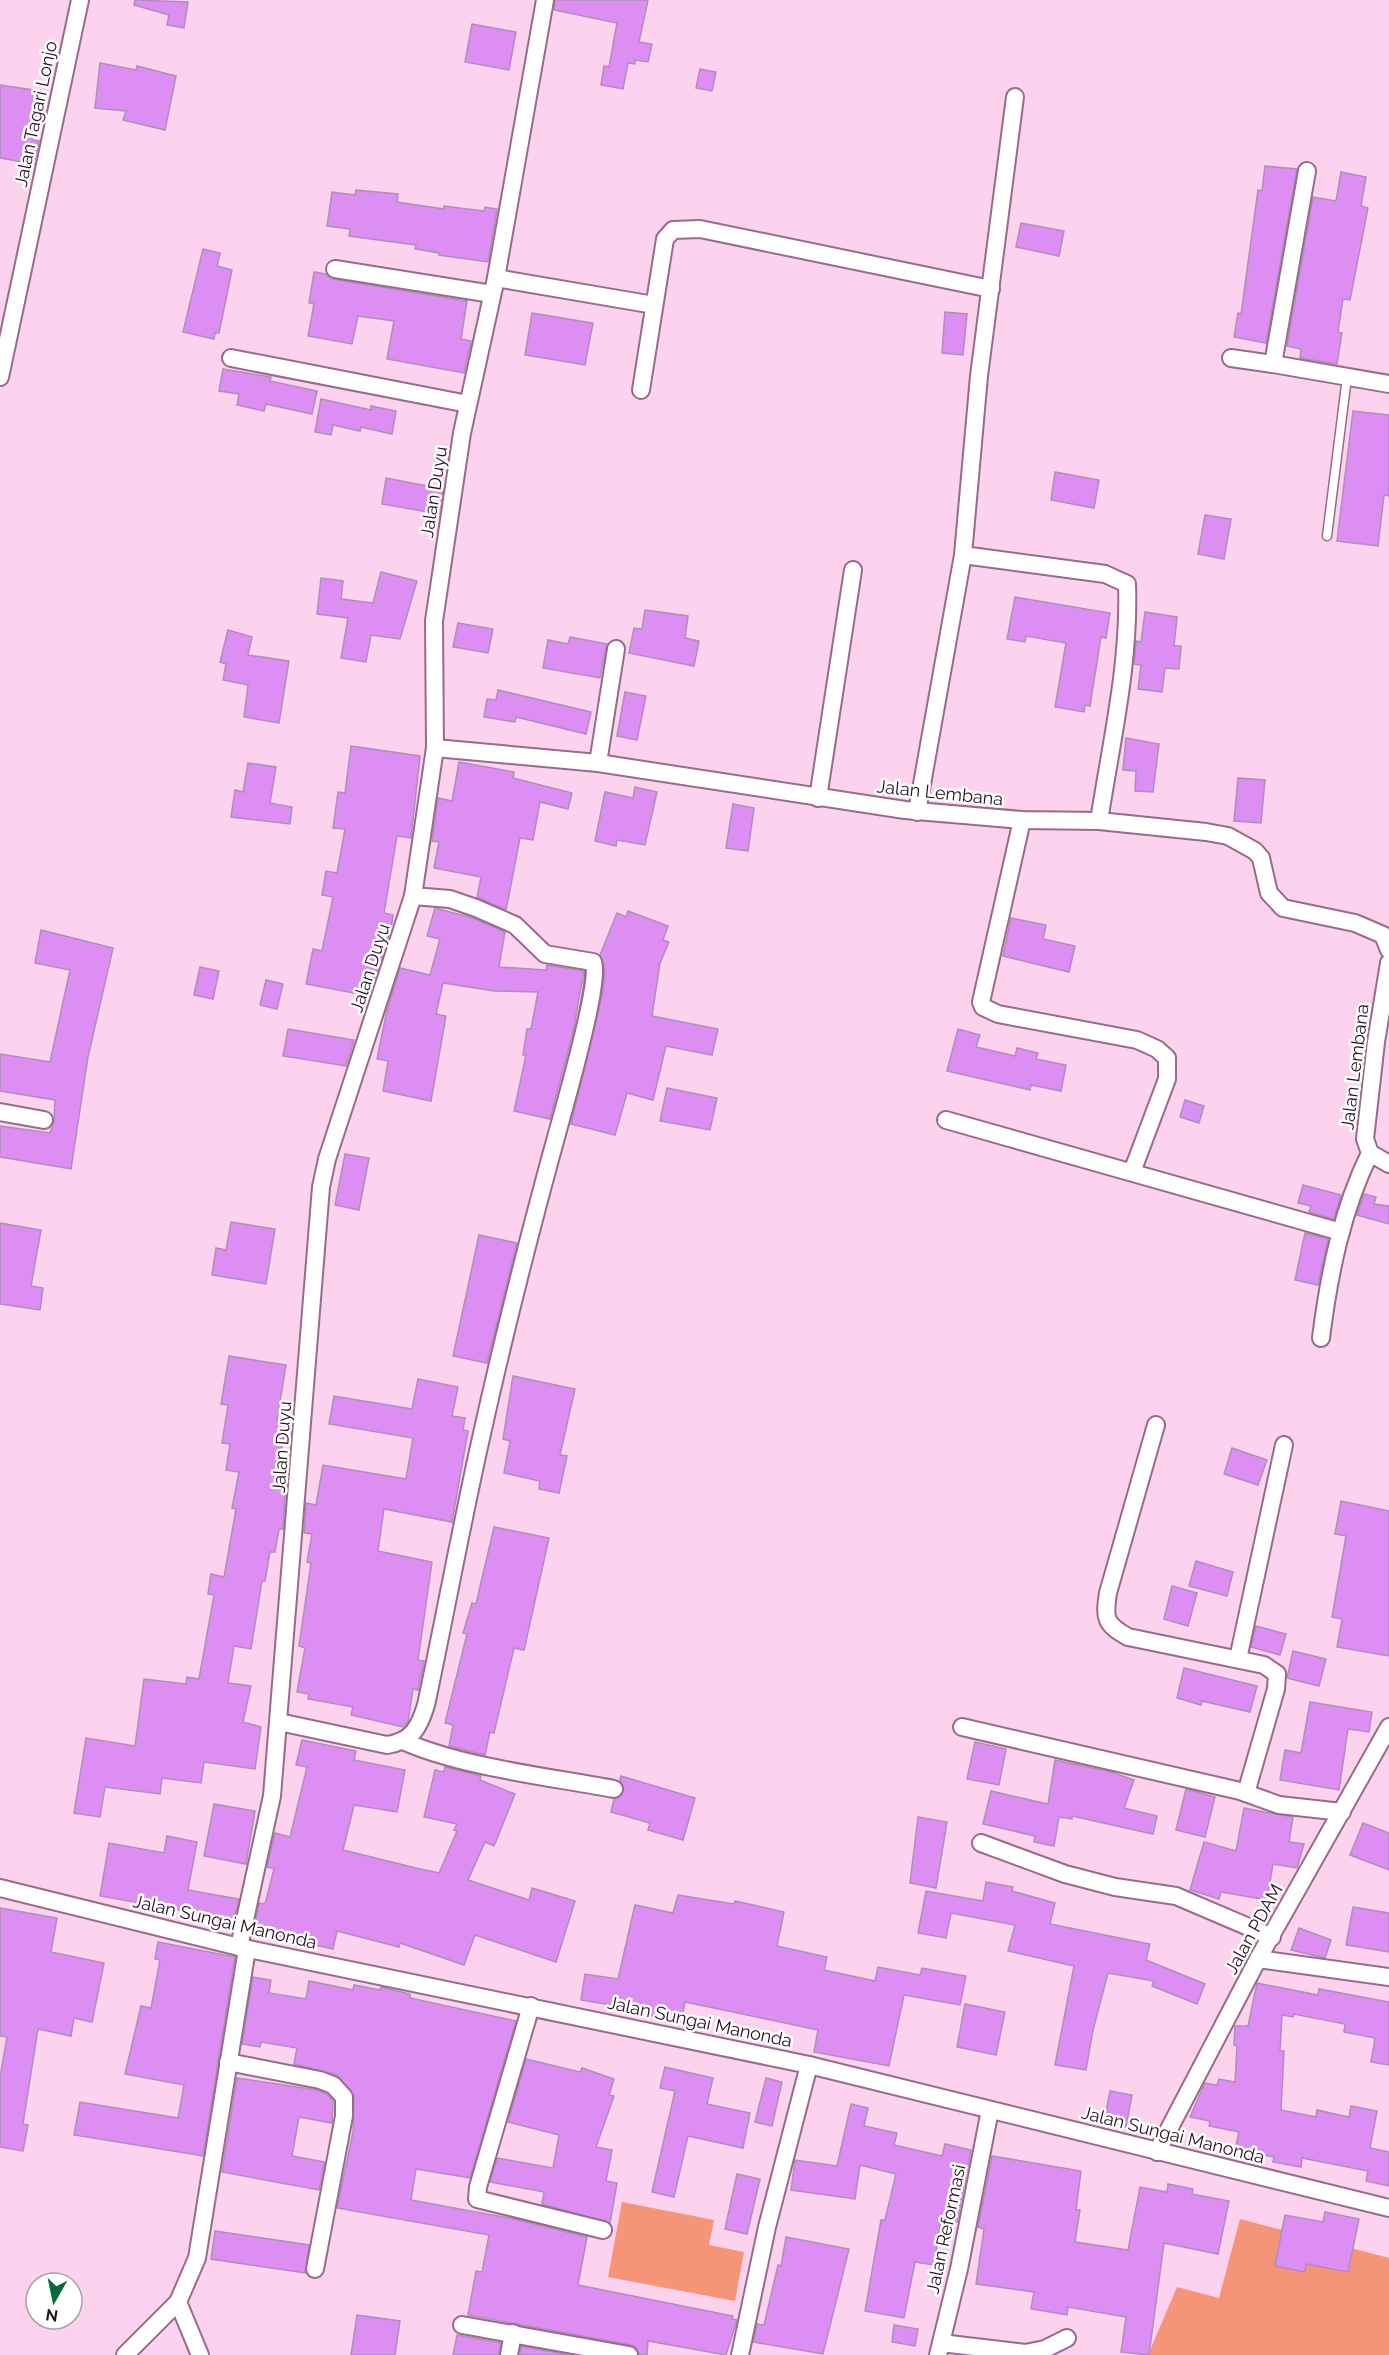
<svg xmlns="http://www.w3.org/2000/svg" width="1389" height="2355" font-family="Raleway,sans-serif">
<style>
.green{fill:#f49577}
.building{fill:#dc8ef3;stroke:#b08dba;stroke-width:1.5}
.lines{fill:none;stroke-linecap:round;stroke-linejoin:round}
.lane-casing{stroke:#9a6a8b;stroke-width:11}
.street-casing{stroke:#9a6a8b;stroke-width:20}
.lane{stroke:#fff;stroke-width:8}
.street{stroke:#fff;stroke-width:16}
.labels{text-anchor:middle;stroke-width:5;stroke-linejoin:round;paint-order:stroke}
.street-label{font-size:18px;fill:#24121f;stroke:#fff}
</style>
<rect width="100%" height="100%" fill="#fdd2ef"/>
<g class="green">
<path d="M622 2202 714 2220 709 2245 744 2252 735 2301 608 2277Z"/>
<path d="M1240 2219 1389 2258V2355H1148L1177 2287 1219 2298Z"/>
</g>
<g class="building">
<path d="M135 0 188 2 184 28 167 25 169 15 134 5Z"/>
<path d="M555 0H648L639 42 652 44 648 62 635 60V64L628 63 623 89 601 85 604 66 609 67 617 23 554 10Z"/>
<path d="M472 24 516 32 509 70 465 62Z"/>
<path d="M100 63 136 70 137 66 176 76 165 130 123 120 126 111 95 108Z"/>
<path d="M700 69 716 72 712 91 696 88Z"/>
<path d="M0 85 40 91 32 140 39 141 34 164 0 158Z"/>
<path d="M1265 166 1297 169 1266 343 1234 337 1238 313 1241 314 1258 190 1262 191Z"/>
<path d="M1341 172 1366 177 1361 206 1368 208 1350 300 1343 299 1338 332 1342 333 1337 364 1300 358 1301 349 1287 346 1313 197 1336 201Z"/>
<path d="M356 190 398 194 397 202 444 209V206L484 211 485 207 497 209 488 262 439 255V253L415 249 416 245 349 236 350 229 327 226 332 192 355 195Z"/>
<path d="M1021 223 1064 231 1059 256 1016 247Z"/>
<path d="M203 249 220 253 217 266 232 270 219 333H215L214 339 183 332Z"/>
<path d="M314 272 326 274 333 279 467 301 461 339 471 341 464 373 387 359 394 321 358 316 352 344 308 336 314 304 309 303Z"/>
<path d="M945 312 967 314 963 355 942 353Z"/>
<path d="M532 313 593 323 585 365 525 355Z"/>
<path d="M223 369 271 377 270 381 317 391 312 414 266 404 264 411 237 405 239 394 219 391Z"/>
<path d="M321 399 371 410V406L396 411 392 434 361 427 360 431 333 425 331 435 315 432Z"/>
<path d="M1353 411 1389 415V496L1384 495 1378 546 1337 541Z"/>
<path d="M1055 472 1099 480 1094 508 1051 500Z"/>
<path d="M386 478 443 489 439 514 382 504Z"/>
<path d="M1205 515 1231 519 1224 559 1198 554Z"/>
<path d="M381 572 417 581 400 639 371 635 366 662 341 658 348 618 317 614 321 578 343 581 341 599 373 603Z"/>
<path d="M1015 597 1110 613 1106 638 1101 637 1090 706 1085 705 1084 712 1055 707 1066 643 1026 636 1025 642 1007 639Z"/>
<path d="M645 610 688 616 685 638 699 641 694 666 629 653 634 628 642 629Z"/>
<path d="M1145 612 1177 617 1174 646H1181L1179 669 1165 668 1162 692 1138 689 1141 665 1134 664 1136 641 1141 642Z"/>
<path d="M458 623 493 629 488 653 453 647Z"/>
<path d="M228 630 252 637 248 655 289 661 279 723 244 717 248 685 223 680 226 664 220 662Z"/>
<path d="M570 637 607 644 600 678 543 668 548 640 568 644Z"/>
<path d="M498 690 591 712 586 734 516 717 515 722 484 717 487 699 496 700Z"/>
<path d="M625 692 646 696 637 740 617 736Z"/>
<path d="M1126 738 1159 744 1153 792 1135 791 1136 771 1123 770Z"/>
<path d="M351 746 420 756 411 838 397 836 384 913 393 915 391 929 369 996 306 984 313 949 322 951 333 897 322 895 326 871 337 873 345 829 333 828 338 792 345 793Z"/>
<path d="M459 762 514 772 513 778 572 793 568 809 540 802 533 840 520 838 506 910 477 897 481 877 434 868 439 842 432 841 438 798 452 801Z"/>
<path d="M248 763 276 767 270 803 292 807 290 824 231 817 235 790 243 792Z"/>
<path d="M1238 778 1265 780 1261 823 1234 821Z"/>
<path d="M635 787 657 792 645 845 617 840 616 846 595 841 605 792 633 798Z"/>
<path d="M733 804 754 808 748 851 726 848Z"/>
<path d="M435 908 473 918 505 932 499 967 546 970 547 965 584 971 573 1032 550 1119 514 1111 526 1055H523L527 1029H531L538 992 494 991 443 983 436 1014 446 1016 431 1101 383 1091 388 1061 377 1059 387 1010 400 968 430 975 440 939 427 936Z"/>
<path d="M628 911 668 926 663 940 669 942 660 963 652 1016 718 1029 712 1055 666 1046 653 1100 627 1093 615 1135 571 1124 603 991 605 971 600 955 617 913 626 917Z"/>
<path d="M1011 918 1046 925 1043 939 1075 946 1069 972 1003 956Z"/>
<path d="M41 930 113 948 88 1057 71 1169 0 1157V1126L50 1133 54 1121 55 1100 0 1091V1054L50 1062 70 970 35 963Z"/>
<path d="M200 967 219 971 213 999 194 995Z"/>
<path d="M266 980 283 984 277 1009 260 1005Z"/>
<path d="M288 1029 354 1040 346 1066 283 1056Z"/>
<path d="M958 1029 980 1035 976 1047 1015 1056 1017 1048 1038 1053 1036 1059 1066 1065 1061 1091 1031 1085 1030 1090 947 1071Z"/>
<path d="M667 1088 717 1098 710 1130 660 1121Z"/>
<path d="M1185 1100 1204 1106 1199 1123 1180 1117Z"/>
<path d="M345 1154 369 1158 359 1210 335 1205Z"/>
<path d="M1303 1185 1341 1195 1334 1219 1309 1212 1311 1206 1298 1203Z"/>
<path d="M1364 1194 1376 1197 1374 1204 1389 1206V1224L1357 1215Z"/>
<path d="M231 1222 275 1229 266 1284 212 1275 216 1248 226 1250Z"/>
<path d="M0 1223 41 1230 31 1286 43 1288 40 1310 0 1304Z"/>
<path d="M1305 1233 1328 1239 1318 1285 1295 1280Z"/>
<path d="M479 1235 517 1243 487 1363 453 1356Z"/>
<path d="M229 1356 286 1365 277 1420 286 1422 276 1482 286 1484 283 1529H279L275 1552H270L265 1581H262L251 1649 234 1646 228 1683 251 1686 243 1722 261 1727 255 1769 204 1762 201 1783 162 1778 160 1794 105 1787 100 1817 74 1813 86 1738 135 1746 144 1679 186 1684 187 1677 199 1679 214 1595 208 1594 211 1574 224 1577 236 1509 232 1508 239 1472 226 1470 230 1444 222 1443 228 1405 221 1404Z"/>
<path d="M513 1376 575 1389 560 1455 567 1456 559 1493 539 1489 540 1481 504 1473 510 1441 503 1439Z"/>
<path d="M418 1379 458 1387 452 1416 465 1418 463 1430 468 1431 452 1522 384 1509 378 1551 432 1562 418 1660 424 1661 418 1690 413 1689 408 1722 403 1727 351 1715 353 1707 308 1699 309 1694 297 1692 305 1648 299 1646 311 1563 307 1562 312 1534 304 1533 306 1503 316 1505 323 1465 406 1479 413 1438 329 1424 334 1396 412 1409Z"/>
<path d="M1232 1448 1267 1460 1258 1485 1224 1474Z"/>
<path d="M1341 1501 1389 1511V1656L1337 1647 1342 1619 1332 1617 1346 1536 1335 1534Z"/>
<path d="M494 1527 549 1538 524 1650 514 1648 494 1733 490 1732 485 1755 449 1746 453 1725 445 1723 467 1634 463 1633 472 1603 476 1604Z"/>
<path d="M1196 1561 1233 1572 1227 1596 1189 1586Z"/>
<path d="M1172 1586 1197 1593 1188 1626 1164 1619Z"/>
<path d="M1256 1626 1286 1634 1280 1655 1251 1647Z"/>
<path d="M1293 1651 1326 1659 1319 1686 1287 1678Z"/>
<path d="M1184 1668 1257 1686 1250 1712 1202 1701 1201 1705 1177 1698Z"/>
<path d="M1310 1702 1372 1712 1369 1732 1348 1729 1339 1790 1280 1780 1285 1750 1301 1753Z"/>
<path d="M302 1740 356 1751 354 1760 405 1770 397 1812 354 1805 343 1850 416 1868 439 1873 457 1831 454 1830 457 1824 424 1817 435 1770 444 1772 445 1767 481 1776 480 1780 515 1794 494 1846 485 1842 468 1880 529 1900 532 1888 575 1901 556 1962 475 1935 464 1965 400 1943 399 1947 337 1931 333 1949 264 1933 265 1926 255 1924 259 1903 265 1904 274 1869 267 1867 275 1833 290 1837 307 1767 296 1765Z"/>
<path d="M975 1742 1006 1749 999 1785 967 1779Z"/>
<path d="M1055 1760 1111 1772 1134 1780 1124 1808 1157 1816 1153 1834 1072 1816V1819L1059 1817 1054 1846 1034 1842 1035 1836 983 1824 991 1791 1048 1804Z"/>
<path d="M621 1776 695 1798 683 1840 648 1830 650 1823 611 1812 614 1799 624 1791 620 1780Z"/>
<path d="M1186 1789 1215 1797 1205 1837 1176 1830Z"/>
<path d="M214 1804 255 1811 246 1864 204 1856Z"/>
<path d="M1244 1808 1293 1817 1289 1842 1304 1844 1297 1868 1273 1864 1267 1900 1221 1892 1219 1899 1190 1890 1204 1842 1236 1851Z"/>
<path d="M918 1817 947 1822 936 1888 910 1883Z"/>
<path d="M1363 1823 1389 1833V1870L1350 1855Z"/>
<path d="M167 1836 197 1842 188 1890 239 1899 234 1920 100 1896 109 1843 164 1853Z"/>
<path d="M986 1882 1013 1887 1012 1891 1055 1903 1050 1924 1150 1944 1146 1960 1205 1984 1197 2004 1152 1986 1154 1981 1108 1973 1093 2030 1086 2070 1055 2065 1074 1966 1008 1951 1015 1925 951 1913 946 1938 918 1933 926 1891 983 1901Z"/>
<path d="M678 1895 734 1904 735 1901 784 1912 777 1946 827 1957 824 1970 875 1981 878 1967 920 1975 922 1968 966 1976 960 2005 904 1995 889 2066 814 2052 818 2030 771 2020 685 2002 681 2022 616 2008 617 2006 581 2000 585 1974 618 1979 635 1905 673 1913Z"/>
<path d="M1353 1907 1389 1913V1952L1346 1945Z"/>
<path d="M0 1908 57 1918 51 1952 104 1963 92 2022 74 2018 71 2036 38 2029 23 2124 28 2125 23 2151 0 2147V2077L7 2037 0 2036Z"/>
<path d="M1299 1928 1331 1940 1325 1958 1291 1950Z"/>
<path d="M158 1942 235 1957 203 2156 74 2135 80 2102 178 2118 184 2085 125 2074 141 2006 151 2008 160 1960 155 1959Z"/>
<path d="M253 1977 271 1980 269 1993 306 1999 309 1981 353 1990 354 1985 380 1990 381 1987 410 1994V1998L516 2021 470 2178 416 2169 411 2200 519 2220 587 2237 578 2285 733 2316 732 2319 737 2320 726 2355 648 2341 647 2355H639L636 2347 631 2345 468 2315 476 2271 482 2272 489 2235 337 2208 353 2132 354 2096 337 2075 294 2064 297 2048 261 2042 260 2047 242 2044Z"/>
<path d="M1257 1983 1318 1995 1319 1989 1389 2002V2065L1371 2062 1375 2038 1344 2032 1345 2024 1294 2014 1293 2017 1282 2015 1280 2051H1284L1281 2110 1316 2117 1317 2110 1349 2117 1351 2106 1377 2111 1370 2148 1389 2152V2186L1366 2181 1368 2171 1302 2158 1301 2167 1273 2162 1274 2157 1235 2150 1239 2132 1209 2126 1210 2121 1190 2117 1205 2083 1217 2085 1219 2079 1235 2082 1237 2046 1234 2045 1235 2026H1248Z"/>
<path d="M965 2004 1005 2012 996 2055 957 2047Z"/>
<path d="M526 2059 580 2072 582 2068 614 2079 609 2095 614 2096 596 2147 612 2150 606 2181 617 2183 610 2223 542 2204 544 2192 490 2182 497 2158 553 2168 559 2135 508 2122Z"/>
<path d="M665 2067 713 2078 707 2104 750 2113 743 2148 688 2136 674 2197 652 2192 675 2091 660 2088Z"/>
<path d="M237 2078 317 2090 327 2094 333 2101 332 2123 299 2117 292 2156 325 2162 319 2190 222 2172Z"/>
<path d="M766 2078 782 2082 772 2126 755 2122Z"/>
<path d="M1110 2091 1132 2095 1126 2127 1104 2122Z"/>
<path d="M851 2104 868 2108 864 2126 897 2133 894 2145 942 2156 945 2144 971 2150 957 2222 941 2219 934 2265 915 2262 904 2318 865 2311 881 2220H885L896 2174 860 2165 855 2199 791 2190 795 2160 837 2166Z"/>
<path d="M992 2156 1081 2171 1076 2210H1080L1075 2242 1128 2250 1140 2187 1167 2192 1168 2184 1193 2189 1192 2194 1229 2201 1218 2254 1164 2243 1149 2355 1121 2352 1126 2317 1068 2307 1067 2315 1031 2309 1034 2292 976 2284 984 2229 978 2227Z"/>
<path d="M737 2174 760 2179 747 2234 725 2229Z"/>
<path d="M1325 2212 1359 2219 1348 2272 1306 2264 1305 2272 1275 2266 1285 2215 1323 2222Z"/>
<path d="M215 2231 309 2245 305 2273 211 2259Z"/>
<path d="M786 2237 849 2249 823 2354 753 2342 757 2324 764 2325 778 2265 781 2266Z"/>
<path d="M357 2315 400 2321 395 2355H351Z"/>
<path d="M894 2325 918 2329 915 2346 892 2342Z"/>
<path d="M457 2335 501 2343 499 2355H453Z"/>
<path d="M521 2346 570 2355H520Z"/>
</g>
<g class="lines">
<defs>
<path id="lane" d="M1327 536 1347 377"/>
<g id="street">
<path d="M1015 97 979 376 963 555 1105 574 1127 584C1130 664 1111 743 1099 821"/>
<path d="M1307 171 1273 364 1389 384"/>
<path d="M335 269 492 294"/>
<path d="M496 278 654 305"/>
<path d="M231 358 468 404"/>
<path d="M1231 358 1273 364"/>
<path d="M0 377 80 0"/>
<path d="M641 390 665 239 673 230 700 229 991 289"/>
<path d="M435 748 598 763 905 810 1022 820 1099 821 1206 832 1228 836 1255 851 1261 858 1269 893 1283 908 1355 923 1383 935 1389 950"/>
<path d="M598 763 616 649"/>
<path d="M818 798 853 570"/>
<path d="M917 812 963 555"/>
<path d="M1022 820 981 1002 983 1007 998 1014 1137 1040 1157 1049 1167 1058V1079L1132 1172"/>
<path d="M1389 963 1376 1042 1365 1139 1370 1153 1389 1164"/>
<path d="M0 1112 44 1120"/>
<path d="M946 1120 1341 1232"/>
<path d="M1321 1338C1329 1274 1342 1210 1370 1153"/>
<path d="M1156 1425 1108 1593C1104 1619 1105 1624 1128 1637L1264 1665 1277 1674 1276 1689 1246 1793"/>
<path d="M1238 1659 1284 1445"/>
<path d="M279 1722 387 1745C412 1741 419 1728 426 1705 445 1616 461 1527 481 1438 505 1329 533 1220 563 1112 569 1090 601 977 593 962L545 954 515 925 476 908 450 899 413 896"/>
<path d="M962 1727 1240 1791 1279 1805 1342 1812"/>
<path d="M403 1741C461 1767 550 1777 614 1789"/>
<path d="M981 1843 1065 1874 1115 1887 1176 1896 1272 1937"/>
<path d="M0 1888 239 1947 809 2065 1389 2208"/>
<path d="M239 1947 272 1796 321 1187 327 1159 413 896 435 748 434 621 462 433 496 278 545 0"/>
<path d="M1258 1959 1389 1977"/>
<path d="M531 2006 478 2187 477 2199 603 2230"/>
<path d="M228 2062 320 2080 333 2085 344 2097V2116L315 2269"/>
<path d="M1157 2152 1258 1959 1389 1727"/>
<path d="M178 2302 200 2355"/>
<path d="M462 2325 629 2355"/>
<path d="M941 2343 1025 2353 1045 2349 1067 2338"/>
<path d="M125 2355 178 2302 197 2258 247 1949"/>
<path d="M509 2355 513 2333"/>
<path d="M740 2355 767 2227 809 2065"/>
<path d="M938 2355 959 2269 990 2110"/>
</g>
</defs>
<use href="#lane" class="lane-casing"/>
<use href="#street" class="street-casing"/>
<use href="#lane" class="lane"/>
<use href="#street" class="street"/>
</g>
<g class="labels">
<g class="street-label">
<text transform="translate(36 114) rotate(-78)" y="6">Jalan Tagari Lonjo</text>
<text transform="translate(434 492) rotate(-81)" y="6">Jalan Duyu</text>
<text transform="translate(940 793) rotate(6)" y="6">Jalan Lembana</text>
<text transform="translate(370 968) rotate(-72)" y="6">Jalan Duyu</text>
<text transform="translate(1355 1067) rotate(-83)" y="6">Jalan Lembana</text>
<text transform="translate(282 1447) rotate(-86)" y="6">Jalan Duyu</text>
<text transform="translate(225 1922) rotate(13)" y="6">Jalan Sungai Manonda</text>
<text transform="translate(1254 1929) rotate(-61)" y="6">Jalan PDAM</text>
<text transform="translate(700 2022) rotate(12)" y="6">Jalan Sungai Manonda</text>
<text transform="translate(1173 2135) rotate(14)" y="6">Jalan Sungai Manonda</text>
<text transform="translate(946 2229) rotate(-78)" y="6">Jalan Reformasi</text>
</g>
</g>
<g transform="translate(54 2301) rotate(189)"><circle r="28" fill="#ffffff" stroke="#a7a0a5" stroke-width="1.5"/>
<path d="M0-4.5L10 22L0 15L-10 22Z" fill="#026b42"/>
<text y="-9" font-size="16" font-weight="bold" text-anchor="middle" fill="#24121f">N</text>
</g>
</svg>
